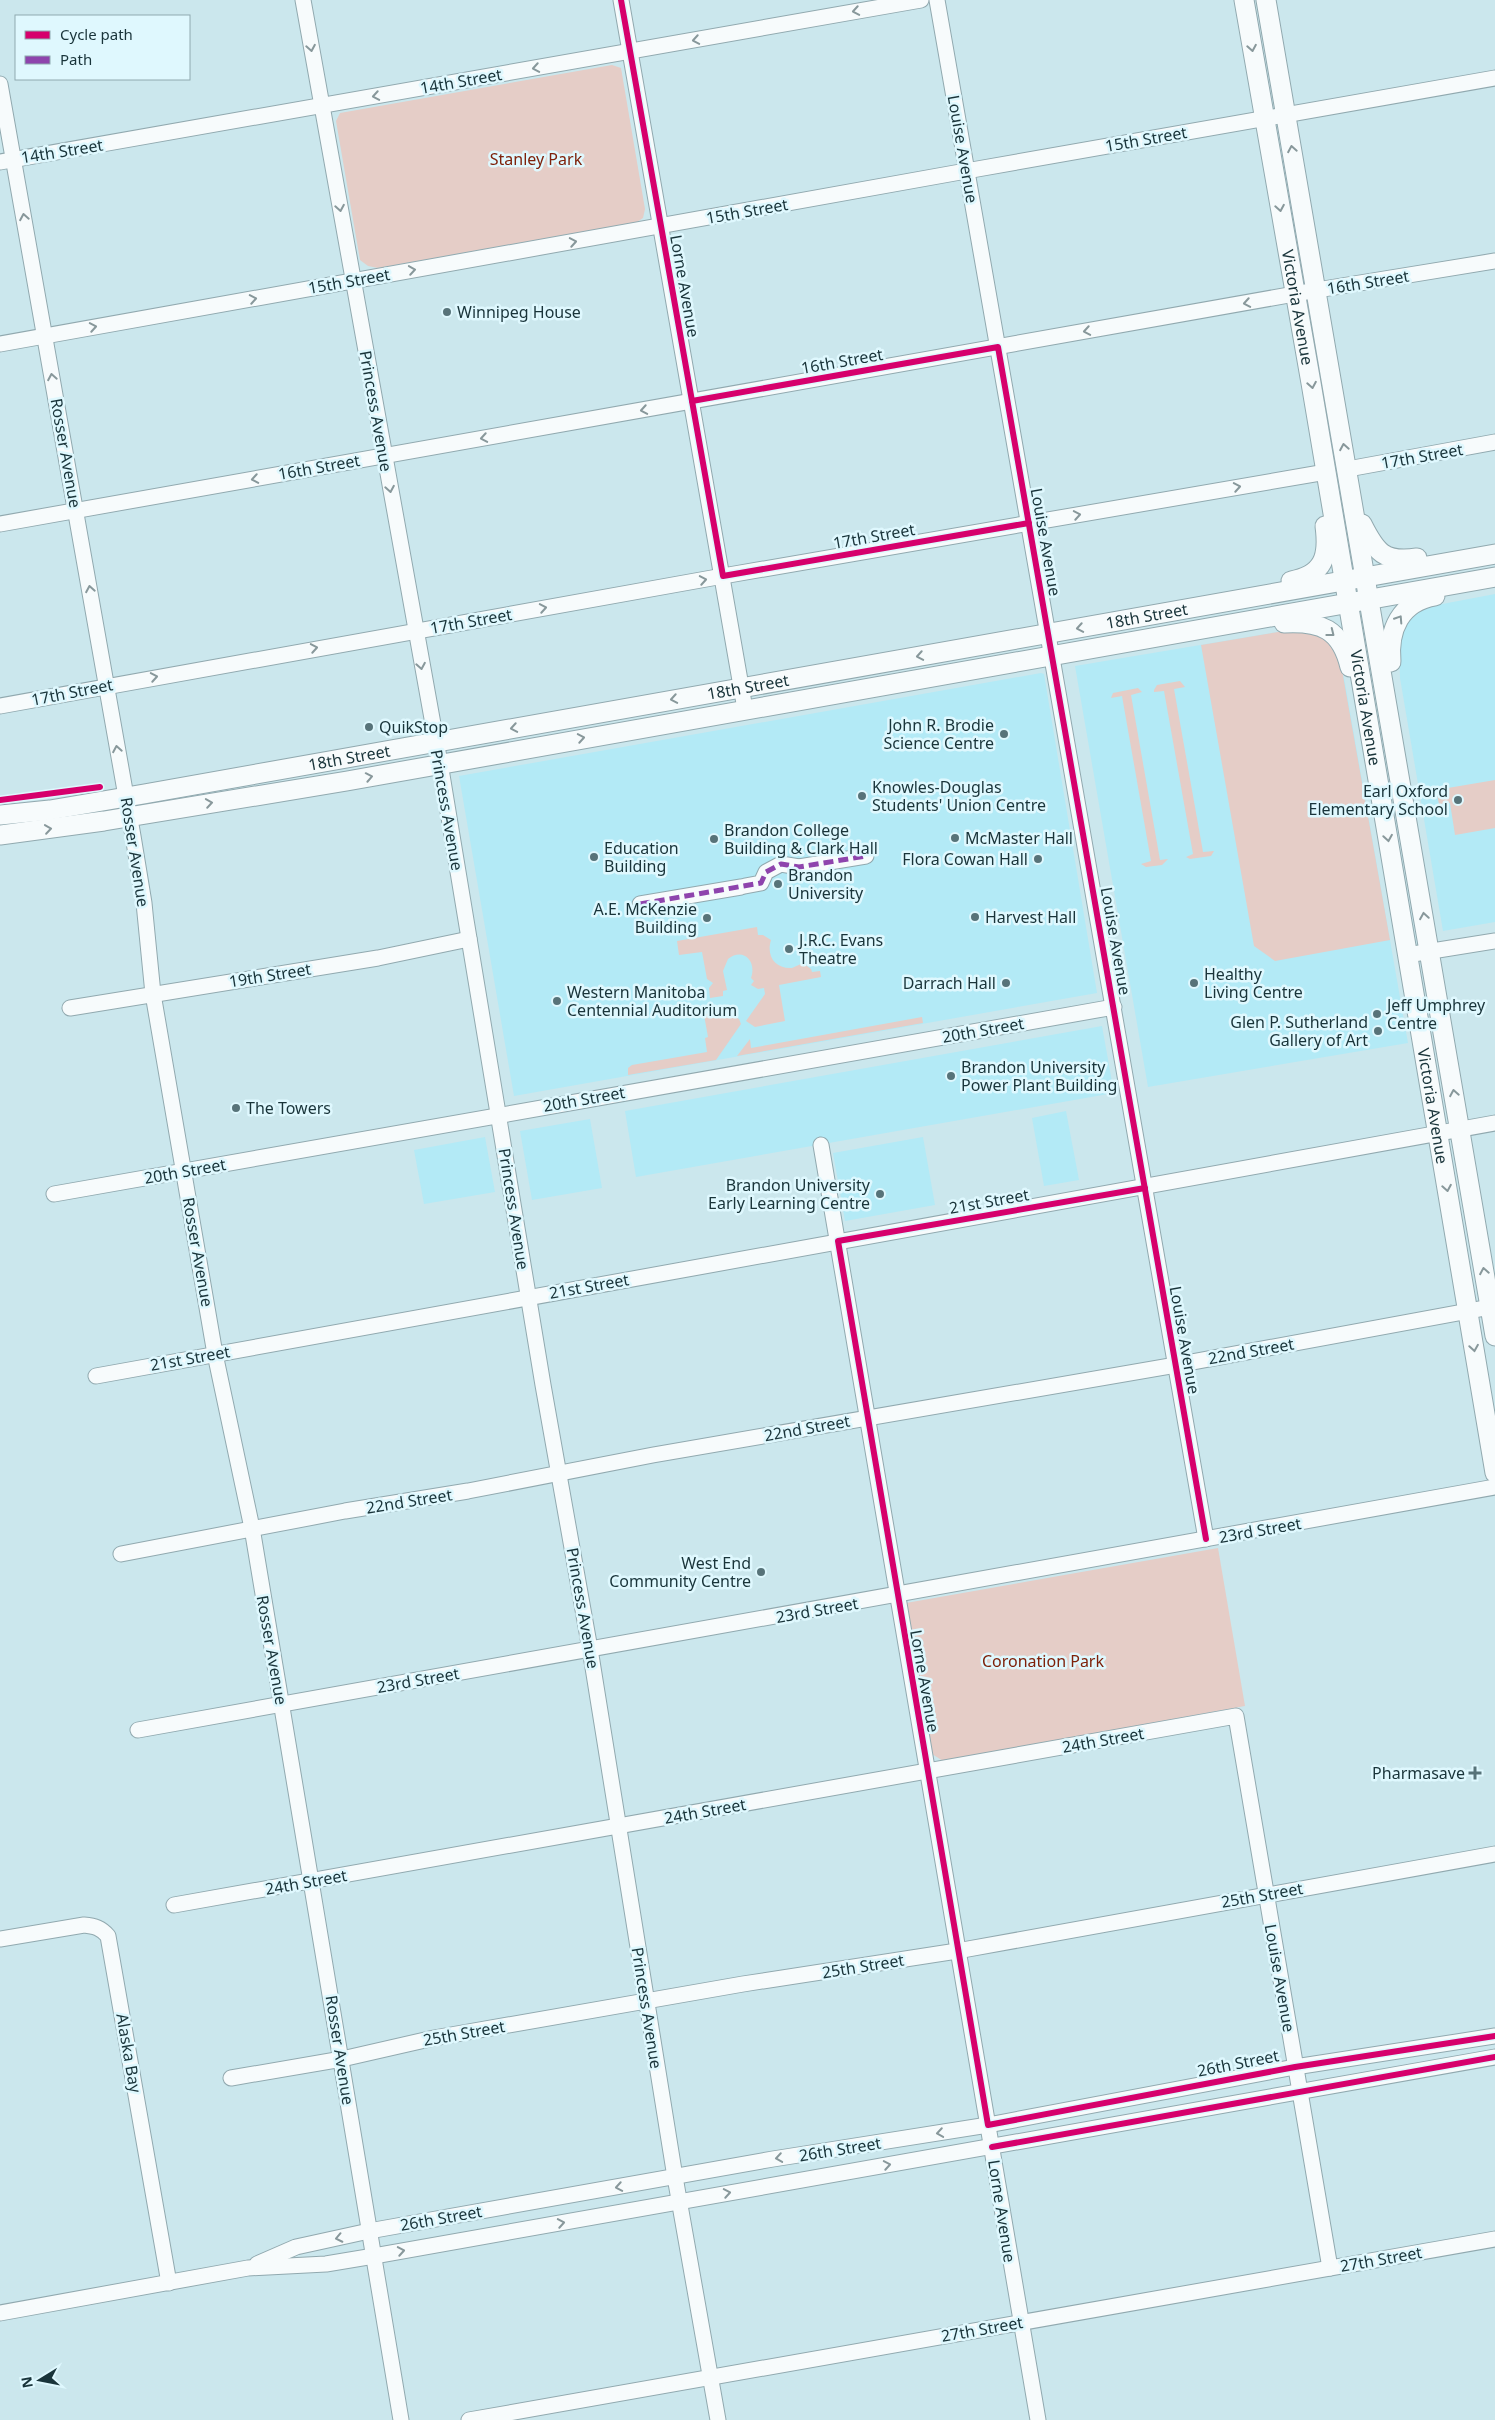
<svg xmlns="http://www.w3.org/2000/svg" width="1495" height="2420" font-family="'Noto Sans',sans-serif">
<style>
.built{fill:#b3eaf6}
.green{fill:#e5cdc7}
.lines{fill:none;stroke-linecap:round;stroke-linejoin:round}
.minor-casing{stroke:#91a9af;stroke-width:17}
.major-casing{stroke:#91a9af;stroke-width:21}
.minor{stroke:#f7fbfc;stroke-width:15}
.major{stroke:#f7fbfc;stroke-width:19}
.quiet{stroke:#8e44ad;stroke-width:5;stroke-dasharray:10 5;stroke-linecap:butt}
.cycleway-casing{stroke:#dff8fe;stroke-width:9}
.cycleway{stroke:#d6006c;stroke-width:6}
.oneway{stroke:#88989b}
.poi-dot{fill:#577379;stroke:#dff8fe;stroke-width:2}
.labels{text-anchor:middle;stroke-width:5;stroke-linejoin:round;paint-order:stroke}
.street-label{font-size:16px;fill:#19343a;stroke:#dff8fe}
.park-label{font-size:16px;fill:#7e210a;stroke:#dff8fe}
.poi-label{font-size:16px;fill:#19343a;stroke:#dff8fe;text-anchor:start}
</style>
<rect width="100%" height="100%" fill="#cbe7ed"/>
<g class="built">
<path d="M1495 594V922L1443 931 1400 678 1399 641 1406 622 1422 610 1437 605Z"/>
<path d="M1278 632 1344 677 1408 1043 1148 1087 1075 666Z"/>
<path d="M1041 673 1044 674 1097 993 514 1096 459 776Z"/>
<path d="M1102 1026 1114 1093 636 1177 625 1111Z"/>
<path d="M1066 1111 1079 1180 1044 1186 1032 1118Z"/>
<path d="M590 1119 602 1188 532 1200 520 1131Z"/>
<path d="M485 1137 495 1192 424 1204 414 1150Z"/>
<path d="M923 1137 935 1205 845 1221 833 1153Z"/>
</g>
<g class="green">
<path d="M612 65 621 68 645 209 643 218 637 222 378 268 368 266 360 260 336 121 340 113Z"/>
<path d="M1290 630C1320 633 1328 636 1341 664L1390 940 1275 961 1254 946 1201 645Z"/>
<path d="M1180 681 1185 687 1174 689 1203 852 1214 851 1211 856 1190 859 1186 857 1193 854 1164 691 1154 692V690L1157 685Z"/>
<path d="M1138 688 1142 692 1131 695 1160 860 1168 859 1162 865 1146 867 1141 864 1151 861 1122 696 1111 698 1113 693Z"/>
<path d="M1495 780V828L1455 835 1450 803 1439 804 1436 790Z"/>
<path d="M757 927 758 935H763L771 940C766 956 775 969 792 968L803 963 811 969 812 972 820 971 821 977 779 985 785 1021 755 1027 746 1021 765 994 764 988 758 989 751 985 754 981 751 978C757 961 743 947 728 959L723 971 727 990 723 991V996L710 998 709 988 713 983 707 979 702 952 679 955 677 941Z"/>
<path d="M720 1008 739 1019 741 1024 716 1060 628 1075V1068L632 1065 707 1052 705 1038 708 1037 704 1015Z"/>
<path d="M922 1017 923 1023 737 1056 750 1039 751 1048Z"/>
<path d="M1218 1548 1245 1706 943 1761 932 1754 906 1603Z"/>
</g>
<g class="lines">
<defs>
<g id="minor">
<path d="M303 0 440 763 543 1385 590 1649 675 2177 718 2420"/>
<path d="M621 0 745 709"/>
<path d="M937 0 1206 1539"/>
<path d="M0 84 133 836 144 903 153 994 215 1354 252 1528 401 2420"/>
<path d="M0 162 921 0"/>
<path d="M0 344 966 171 1495 78"/>
<path d="M1348 469 1495 442"/>
<path d="M0 524 1317 290 1495 261"/>
<path d="M0 706 723 576 1326 472"/>
<path d="M745 886 761 883 766 872 781 864 799 867 866 856"/>
<path d="M640 904 741 887"/>
<path d="M1407 955 1495 941"/>
<path d="M70 1008 378 958 469 939"/>
<path d="M821 1145 1038 2420"/>
<path d="M54 1194 1114 1007"/>
<path d="M96 1376 1495 1123"/>
<path d="M121 1554 345 1511 468 1491 653 1455 1176 1365 1495 1306"/>
<path d="M138 1730 1495 1487"/>
<path d="M174 1905 1236 1716 1330 2268"/>
<path d="M0 1939 84 1925C95 1926 101 1928 108 1936L169 2283"/>
<path d="M231 2078 342 2059 434 2038 743 1984 957 1951 1495 1854"/>
<path d="M257 2264 296 2247 369 2231 773 2159 988 2125 1295 2067 1495 2036"/>
<path d="M0 2313 248 2268 326 2264 374 2256 1495 2057"/>
<path d="M469 2420 1495 2239"/>
</g>
<g id="major">
<path id="s1" d="M1244 0 1311 383 1495 1473"/>
<path d="M1266 0 1495 1336"/>
<path d="M1362 524C1376 552 1384 563 1417 558"/>
<path d="M1291 581C1324 575 1329 556 1325 526"/>
<path d="M1284 623C1321 621 1341 629 1350 667"/>
<path d="M1391 662C1388 630 1400 602 1435 596"/>
<path id="s2" d="M0 815 50 810 144 794 1495 554"/>
<path d="M0 835 104 821 347 781 1495 577"/>
</g>
</defs>
<use href="#minor" class="minor-casing"/>
<use href="#major" class="major-casing"/>
<use href="#minor" class="minor"/>
<use href="#major" class="major"/>
<path class="quiet" d="M640 904 761 883 766 872 781 864 799 867 866 856"/>
<defs>
<g id="cycleway">
<path d="M621 0 723 576 1029 523"/>
<path d="M692 401 998 347 1206 1539"/>
<path d="M0 800 100 787"/>
<path d="M1145 1188 838 1241 988 2125 1295 2067 1495 2036"/>
<path d="M992 2147 1495 2057"/>
</g>
</defs>
<use href="#cycleway" class="cycleway-casing"/>
<use href="#cycleway" class="cycleway"/>
</g>
<defs><path id="oneway-chevron" d="M-2-3.5L2.5 0L-2 3.5" fill="none" stroke-width="1.6" stroke-linecap="round" stroke-linejoin="round" transform="scale(1.25)"/></defs>
<g class="oneway">
<use href="#oneway-chevron" transform="translate(856 11) rotate(170)"/>
<use href="#oneway-chevron" transform="translate(696 40) rotate(170)"/>
<use href="#oneway-chevron" transform="translate(311 48) rotate(80)"/>
<use href="#oneway-chevron" transform="translate(1252 48) rotate(80)"/>
<use href="#oneway-chevron" transform="translate(536 68) rotate(170)"/>
<use href="#oneway-chevron" transform="translate(376 96) rotate(170)"/>
<use href="#oneway-chevron" transform="translate(1292 149) rotate(-100)"/>
<use href="#oneway-chevron" transform="translate(340 208) rotate(80)"/>
<use href="#oneway-chevron" transform="translate(1280 208) rotate(80)"/>
<use href="#oneway-chevron" transform="translate(24 217) rotate(-100)"/>
<use href="#oneway-chevron" transform="translate(573 242) rotate(-10)"/>
<use href="#oneway-chevron" transform="translate(412 270) rotate(-9)"/>
<use href="#oneway-chevron" transform="translate(253 299) rotate(-10)"/>
<use href="#oneway-chevron" transform="translate(1247 303) rotate(170)"/>
<use href="#oneway-chevron" transform="translate(93 327) rotate(-10)"/>
<use href="#oneway-chevron" transform="translate(1087 331) rotate(170)"/>
<use href="#oneway-chevron" transform="translate(52 377) rotate(-100)"/>
<use href="#oneway-chevron" transform="translate(1312 385) rotate(80)"/>
<use href="#oneway-chevron" transform="translate(644 410) rotate(170)"/>
<use href="#oneway-chevron" transform="translate(484 438) rotate(170)"/>
<use href="#oneway-chevron" transform="translate(1344 447) rotate(-100)"/>
<use href="#oneway-chevron" transform="translate(255 479) rotate(170)"/>
<use href="#oneway-chevron" transform="translate(1237 487) rotate(-10)"/>
<use href="#oneway-chevron" transform="translate(390 489) rotate(80)"/>
<use href="#oneway-chevron" transform="translate(1077 515) rotate(-10)"/>
<use href="#oneway-chevron" transform="translate(703 580) rotate(-10)"/>
<use href="#oneway-chevron" transform="translate(90 589) rotate(-100)"/>
<use href="#oneway-chevron" transform="translate(543 608) rotate(-10)"/>
<use href="#oneway-chevron" transform="translate(1399 619) rotate(-57)"/>
<use href="#oneway-chevron" transform="translate(1080 628) rotate(170)"/>
<use href="#oneway-chevron" transform="translate(1331 633) rotate(38)"/>
<use href="#oneway-chevron" transform="translate(314 648) rotate(-10)"/>
<use href="#oneway-chevron" transform="translate(920 656) rotate(170)"/>
<use href="#oneway-chevron" transform="translate(421 666) rotate(80)"/>
<use href="#oneway-chevron" transform="translate(154 677) rotate(-10)"/>
<use href="#oneway-chevron" transform="translate(674 699) rotate(170)"/>
<use href="#oneway-chevron" transform="translate(514 728) rotate(170)"/>
<use href="#oneway-chevron" transform="translate(581 738) rotate(-10)"/>
<use href="#oneway-chevron" transform="translate(117 749) rotate(-100)"/>
<use href="#oneway-chevron" transform="translate(369 777) rotate(-11)"/>
<use href="#oneway-chevron" transform="translate(209 803) rotate(-9)"/>
<use href="#oneway-chevron" transform="translate(48 829) rotate(-8)"/>
<use href="#oneway-chevron" transform="translate(1388 838) rotate(81)"/>
<use href="#oneway-chevron" transform="translate(1424 916) rotate(-99)"/>
<use href="#oneway-chevron" transform="translate(1454 1093) rotate(-100)"/>
<use href="#oneway-chevron" transform="translate(1447 1188) rotate(80)"/>
<use href="#oneway-chevron" transform="translate(1484 1271) rotate(-100)"/>
<use href="#oneway-chevron" transform="translate(1474 1348) rotate(81)"/>
<use href="#oneway-chevron" transform="translate(940 2133) rotate(171)"/>
<use href="#oneway-chevron" transform="translate(779 2158) rotate(171)"/>
<use href="#oneway-chevron" transform="translate(887 2165) rotate(-10)"/>
<use href="#oneway-chevron" transform="translate(619 2187) rotate(170)"/>
<use href="#oneway-chevron" transform="translate(727 2193) rotate(-10)"/>
<use href="#oneway-chevron" transform="translate(561 2223) rotate(-10)"/>
<use href="#oneway-chevron" transform="translate(339 2238) rotate(168)"/>
<use href="#oneway-chevron" transform="translate(401 2251) rotate(-10)"/>
</g>
<g class="poi-dot">
<circle cx="447" cy="312" r="5"/>
<circle cx="369" cy="727" r="5"/>
<circle cx="1004" cy="734" r="5"/>
<circle cx="862" cy="796" r="5"/>
<circle cx="1458" cy="800" r="5"/>
<circle cx="955" cy="838" r="5"/>
<circle cx="714" cy="839" r="5"/>
<circle cx="594" cy="857" r="5"/>
<circle cx="1038" cy="859" r="5"/>
<circle cx="778" cy="884" r="5"/>
<circle cx="975" cy="917" r="5"/>
<circle cx="707" cy="918" r="5"/>
<circle cx="789" cy="949" r="5"/>
<circle cx="1006" cy="983" r="5"/>
<circle cx="1194" cy="983" r="5"/>
<circle cx="557" cy="1001" r="5"/>
<circle cx="1377" cy="1014" r="5"/>
<circle cx="1378" cy="1031" r="5"/>
<circle cx="951" cy="1076" r="5"/>
<circle cx="236" cy="1108" r="5"/>
<circle cx="880" cy="1194" r="5"/>
<circle cx="761" cy="1572" r="5"/>
<path d="M1472.5 1765.5h5v5h5v5h-5v5h-5v-5h-5v-5h5z"/>
</g>
<g class="labels">
<g class="street-label">
<text transform="translate(461 81) rotate(-10)" y="6">14th Street</text>
<text transform="translate(1146 139) rotate(-10)" y="6">15th Street</text>
<text transform="translate(963 149) rotate(80)" y="6">Louise Avenue</text>
<text transform="translate(62 151) rotate(-9)" y="6">14th Street</text>
<text transform="translate(747 211) rotate(-10)" y="6">15th Street</text>
<text transform="translate(349 281) rotate(-10)" y="6">15th Street</text>
<text transform="translate(1368 282) rotate(-9)" y="6">16th Street</text>
<text transform="translate(685 286) rotate(80)" y="6">Lorne Avenue</text>
<text dy="6" stroke="none"><textPath href="#s1" startOffset="312">Victoria Avenue</textPath></text>
<text transform="translate(842 361) rotate(-10)" y="6">16th Street</text>
<text transform="translate(376 411) rotate(80)" y="6">Princess Avenue</text>
<text transform="translate(66 453) rotate(80)" y="6">Rosser Avenue</text>
<text transform="translate(1422 456) rotate(-10)" y="6">17th Street</text>
<text transform="translate(319 467) rotate(-10)" y="6">16th Street</text>
<text transform="translate(874 536) rotate(-10)" y="6">17th Street</text>
<text transform="translate(1046 542) rotate(80)" y="6">Louise Avenue</text>
<text dy="6" stroke="none"><textPath href="#s2" startOffset="1164">18th Street</textPath></text>
<text transform="translate(471 621) rotate(-10)" y="6">17th Street</text>
<text dy="6" stroke="none"><textPath href="#s2" startOffset="759">18th Street</textPath></text>
<text transform="translate(72 692) rotate(-11)" y="6">17th Street</text>
<text dy="6" stroke="none"><textPath href="#s1" startOffset="718">Victoria Avenue</textPath></text>
<text dy="6" stroke="none"><textPath href="#s2" startOffset="354">18th Street</textPath></text>
<text transform="translate(447 810) rotate(80)" y="6">Princess Avenue</text>
<text transform="translate(135 852) rotate(81)" y="6">Rosser Avenue</text>
<text transform="translate(1116 941) rotate(80)" y="6">Louise Avenue</text>
<text transform="translate(270 975) rotate(-9)" y="6">19th Street</text>
<text transform="translate(983 1030) rotate(-10)" y="6">20th Street</text>
<text transform="translate(584 1099) rotate(-10)" y="6">20th Street</text>
<text dy="6" stroke="none"><textPath href="#s1" startOffset="1122">Victoria Avenue</textPath></text>
<text transform="translate(185 1171) rotate(-10)" y="6">20th Street</text>
<text transform="translate(989 1201) rotate(-10)" y="6">21st Street</text>
<text transform="translate(514 1209) rotate(81)" y="6">Princess Avenue</text>
<text transform="translate(198 1252) rotate(80)" y="6">Rosser Avenue</text>
<text transform="translate(589 1286) rotate(-10)" y="6">21st Street</text>
<text transform="translate(1185 1340) rotate(80)" y="6">Louise Avenue</text>
<text transform="translate(1251 1351) rotate(-10)" y="6">22nd Street</text>
<text transform="translate(190 1358) rotate(-10)" y="6">21st Street</text>
<text transform="translate(807 1428) rotate(-10)" y="6">22nd Street</text>
<text transform="translate(409 1501) rotate(-9)" y="6">22nd Street</text>
<text transform="translate(1260 1530) rotate(-10)" y="6">23rd Street</text>
<text transform="translate(583 1608) rotate(80)" y="6">Princess Avenue</text>
<text transform="translate(817 1610) rotate(-10)" y="6">23rd Street</text>
<text transform="translate(272 1650) rotate(80)" y="6">Rosser Avenue</text>
<text transform="translate(418 1680) rotate(-10)" y="6">23rd Street</text>
<text transform="translate(925 1681) rotate(80)" y="6">Lorne Avenue</text>
<text transform="translate(1103 1740) rotate(-10)" y="6">24th Street</text>
<text transform="translate(705 1811) rotate(-10)" y="6">24th Street</text>
<text transform="translate(306 1882) rotate(-10)" y="6">24th Street</text>
<text transform="translate(1262 1895) rotate(-10)" y="6">25th Street</text>
<text transform="translate(863 1966) rotate(-9)" y="6">25th Street</text>
<text transform="translate(1280 1978) rotate(80)" y="6">Louise Avenue</text>
<text transform="translate(647 2008) rotate(81)" y="6">Princess Avenue</text>
<text transform="translate(464 2033) rotate(-10)" y="6">25th Street</text>
<text transform="translate(340 2050) rotate(81)" y="6">Rosser Avenue</text>
<text transform="translate(129 2053) rotate(80)" y="6">Alaska Bay</text>
<text transform="translate(1238 2063) rotate(-11)" y="6">26th Street</text>
<text transform="translate(840 2149) rotate(-9)" y="6">26th Street</text>
<text transform="translate(1002 2211) rotate(81)" y="6">Lorne Avenue</text>
<text transform="translate(441 2218) rotate(-10)" y="6">26th Street</text>
<text transform="translate(1381 2259) rotate(-10)" y="6">27th Street</text>
<text transform="translate(982 2329) rotate(-10)" y="6">27th Street</text>
</g>
<g class="park-label">
<text x="536" y="165">Stanley Park</text>
<text x="1043" y="1667">Coronation Park</text>
</g>
<g class="poi-label">
<text x="457" y="318">Winnipeg House</text>
<text x="994" y="731" text-anchor="end">John R. Brodie<tspan x="994" dy="18">Science Centre</tspan></text>
<text x="379" y="733">QuikStop</text>
<text x="872" y="793">Knowles-Douglas<tspan x="872" dy="18">Students' Union Centre</tspan></text>
<text x="1448" y="797" text-anchor="end">Earl Oxford<tspan x="1448" dy="18">Elementary School</tspan></text>
<text x="724" y="836">Brandon College<tspan x="724" dy="18">Building &amp; Clark Hall</tspan></text>
<text x="965" y="844">McMaster Hall</text>
<text x="604" y="854">Education<tspan x="604" dy="18">Building</tspan></text>
<text x="1028" y="865" text-anchor="end">Flora Cowan Hall</text>
<text x="788" y="881">Brandon<tspan x="788" dy="18">University</tspan></text>
<text x="697" y="915" text-anchor="end">A.E. McKenzie<tspan x="697" dy="18">Building</tspan></text>
<text x="985" y="923">Harvest Hall</text>
<text x="799" y="946">J.R.C. Evans<tspan x="799" dy="18">Theatre</tspan></text>
<text x="1204" y="980">Healthy<tspan x="1204" dy="18">Living Centre</tspan></text>
<text x="996" y="989" text-anchor="end">Darrach Hall</text>
<text x="567" y="998">Western Manitoba<tspan x="567" dy="18">Centennial Auditorium</tspan></text>
<text x="1387" y="1011">Jeff Umphrey<tspan x="1387" dy="18">Centre</tspan></text>
<text x="1368" y="1028" text-anchor="end">Glen P. Sutherland<tspan x="1368" dy="18">Gallery of Art</tspan></text>
<text x="961" y="1073">Brandon University<tspan x="961" dy="18">Power Plant Building</tspan></text>
<text x="246" y="1114">The Towers</text>
<text x="870" y="1191" text-anchor="end">Brandon University<tspan x="870" dy="18">Early Learning Centre</tspan></text>
<text x="751" y="1569" text-anchor="end">West End<tspan x="751" dy="18">Community Centre</tspan></text>
<text x="1465" y="1779" text-anchor="end">Pharmasave</text>
</g>
</g>
<rect x="15" y="15" width="175" height="65" fill="#dff8fe" stroke="#90aab0"/>
<rect x="25" y="31" width="25" height="8" fill="#d6006c" stroke="#90aab0"/>
<text x="60" y="40" font-size="15" fill="#19343a">Cycle path</text>
<rect x="25" y="56" width="25" height="8" fill="#8e44ad" stroke="#90aab0"/>
<text x="60" y="65" font-size="15" fill="#19343a">Path</text>
<g transform="translate(40 2380) rotate(260)" stroke="#dff8fe" stroke-width="4" paint-order="stroke">
<path d="M0-4L9 19L0 12L-9 19Z" fill="#19343a"/>
<text y="-8" font-size="14" font-weight="bold" text-anchor="middle" fill="#19343a">N</text>
</g>
</svg>
